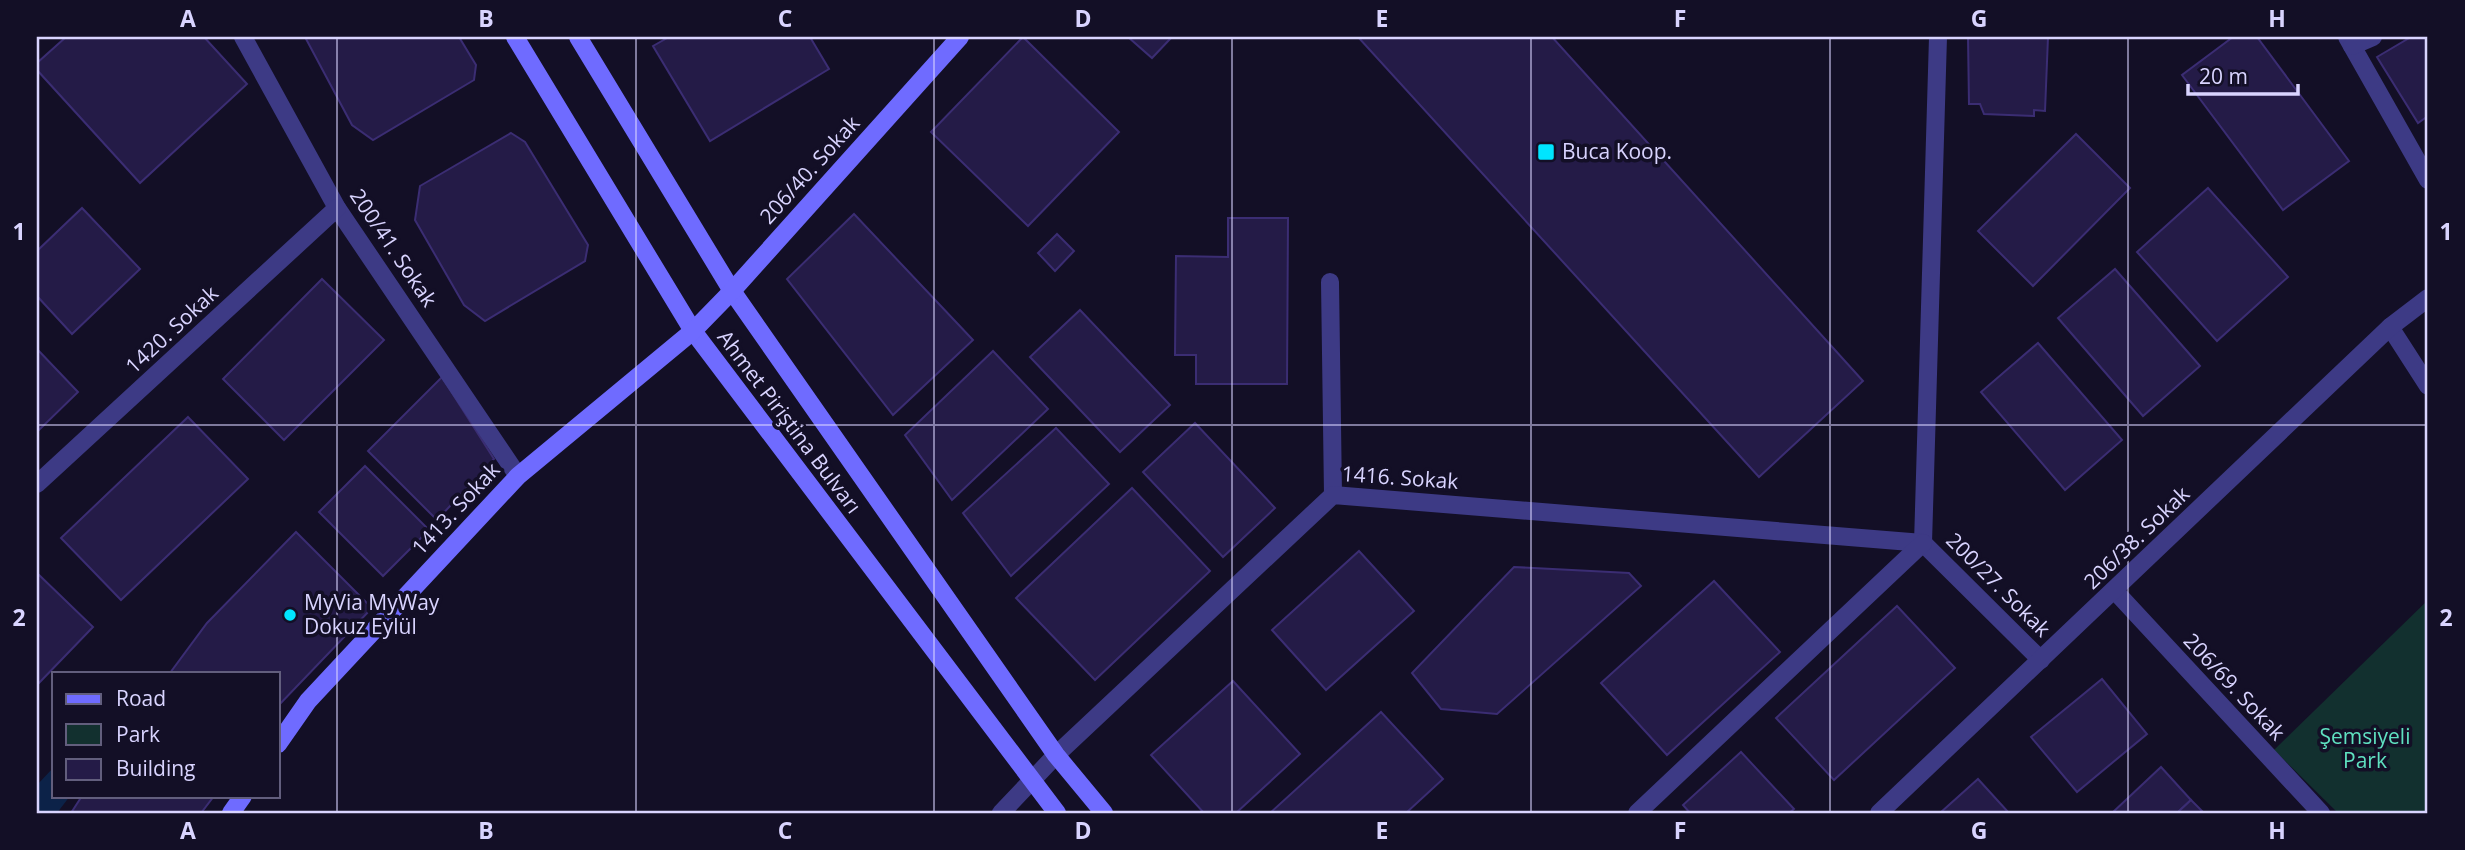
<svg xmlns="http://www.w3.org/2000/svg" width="2465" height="850" font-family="'Open Sans',sans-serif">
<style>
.green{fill:#12302f}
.water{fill:#0c2248}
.building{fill:#241b47;stroke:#3b2d73;stroke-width:2}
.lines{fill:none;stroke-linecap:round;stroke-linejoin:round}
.street{stroke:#3d3a85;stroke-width:18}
.secondary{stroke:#6f6bff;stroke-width:18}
.grid{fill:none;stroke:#d9d4ff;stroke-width:2;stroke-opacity:0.55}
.poi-dot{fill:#00e5ff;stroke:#130f26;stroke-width:2.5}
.labels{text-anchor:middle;stroke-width:7;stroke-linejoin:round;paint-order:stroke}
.poi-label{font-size:21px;fill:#d9d4ff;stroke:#130f26;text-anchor:start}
.street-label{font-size:21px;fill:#d9d4ff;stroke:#130f26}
.park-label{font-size:21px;fill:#5fe0c0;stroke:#130f26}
.neatline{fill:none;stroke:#d9d4ff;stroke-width:2.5}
.grid-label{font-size:23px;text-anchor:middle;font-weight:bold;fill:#d9d4ff}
</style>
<rect width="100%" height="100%" fill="#130f26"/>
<path class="green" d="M2428 600V813H2338L2274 750Z"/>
<path class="water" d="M54 767V796H70L57 813H37V785Z"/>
<g class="building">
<path d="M66 37H204L247 84 140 183 37 70V63Z"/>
<path d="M305 37H459L476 65 474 80 373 140 352 125Z"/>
<path d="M669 37H810L829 69 710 141 653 46Z"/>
<path d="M1023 37 1119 132 1028 226 931 132Z"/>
<path d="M1128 37H1172L1152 58Z"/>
<path d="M1358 37H1552L1863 381 1759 477Z"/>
<path d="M1968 37H2048L2045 111 2034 110V116L1984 114 1980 104H1969Z"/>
<path d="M2233 37H2257L2349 161 2283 210 2182 75Z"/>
<path d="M2411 37H2428V116L2418 123 2377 57Z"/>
<path d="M511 133 525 142 588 245 585 261 485 321 464 305 415 220 420 186Z"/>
<path d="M2076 134 2130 188 2033 286 1978 231Z"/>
<path d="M2208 188 2288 277 2217 341 2137 252Z"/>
<path d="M82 208 140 269 72 334 37 296V251Z"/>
<path d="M854 214 973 340 893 415 787 279Z"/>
<path d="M1228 218H1288L1287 384H1196V355H1175L1176 256 1228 257Z"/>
<path d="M1057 234 1074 251 1055 271 1038 253Z"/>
<path d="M2115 269 2200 366 2143 416 2058 318Z"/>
<path d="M322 279 384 340 284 440 223 379Z"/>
<path d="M1080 310 1170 405 1120 452 1030 357Z"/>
<path d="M2038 343 2122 440 2065 490 1981 392Z"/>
<path d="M37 349 78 392 37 432Z"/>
<path d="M993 351 1048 409 952 500 905 435Z"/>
<path d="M442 377 494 459 437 520 368 451Z"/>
<path d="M188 417 248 479 121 600 61 538Z"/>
<path d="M1195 423 1275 508 1223 557 1143 472Z"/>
<path d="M1056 428 1109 484 1011 576 963 513Z"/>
<path d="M365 466 429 530 383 576 319 512Z"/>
<path d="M1132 488 1210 571 1095 680 1016 598Z"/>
<path d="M296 532 372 608 278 706V673H170L207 623Z"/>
<path d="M1359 551 1414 611 1326 690 1272 630Z"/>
<path d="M1514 567 1629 573 1641 586 1497 714 1441 709 1412 673Z"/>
<path d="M37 573 93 627 38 684 37 683Z"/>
<path d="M1714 581 1780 652 1667 755 1601 683Z"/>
<path d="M1897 606 1955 668 1834 780 1776 718Z"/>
<path d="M2102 679 2147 734 2077 792 2031 737Z"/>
<path d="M1233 681 1300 754 1236 813H1204L1151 755Z"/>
<path d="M1381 712 1443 779 1406 813H1270Z"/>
<path d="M1741 752 1794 809 1789 813H1690L1683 805Z"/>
<path d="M2161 767 2191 800 2177 813H2112Z"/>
<path d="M1978 779 2009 813H1940Z"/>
<path d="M82 796H214L201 813H71Z"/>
<path d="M2191 800 2204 813H2177Z"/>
</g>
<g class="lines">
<g class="street">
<path d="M243 37 337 208 518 476"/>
<path d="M2347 37 2428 180"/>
<path d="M2352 46 2373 37"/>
<path d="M1330 282 1333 495"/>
<path d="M2390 327 2428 386"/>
<path d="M37 484 337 208"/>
<path d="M1923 543 1938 37"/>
<path d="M1923 543 2041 660"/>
<path d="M2115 591 2321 813"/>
<path d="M1001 813 1056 755 1333 495 1923 543"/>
<path d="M1637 813 1923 543"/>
<path d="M1879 813 2390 327 2428 298"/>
</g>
<g class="secondary">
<path d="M515 37 693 331 1057 813"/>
<path d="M578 37 732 291 1056 755 1104 813"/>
<path d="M278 744 308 701 518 476 693 331 732 291 960 37"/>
<path d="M231 813 243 796"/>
</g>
</g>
<path class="grid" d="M337 37V813M636 37V813M934 37V813M1232 37V813M1531 37V813M1830 37V813M2128 37V813M37 425H2428"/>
<g class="poi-dot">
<rect x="1537" y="143" width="18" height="18" rx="3.5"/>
<circle cx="290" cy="615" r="7"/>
</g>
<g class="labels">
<g class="poi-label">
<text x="1562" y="159">Buca Koop.</text>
<text x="304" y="610">MyVia MyWay<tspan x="304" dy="24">Dokuz Eylül</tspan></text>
</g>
<g class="street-label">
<text transform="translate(810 170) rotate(-48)" y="7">206/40. Sokak</text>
<text transform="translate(393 248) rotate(56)" y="7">200/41. Sokak</text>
<text transform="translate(172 330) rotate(-43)" y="7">1420. Sokak</text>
<text transform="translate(789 422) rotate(53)" y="7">Ahmet Piriştina Bulvarı</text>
<text transform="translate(1400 478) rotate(4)" y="7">1416. Sokak</text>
<text transform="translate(456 509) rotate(-47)" y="7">1413. Sokak</text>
<text transform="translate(2137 538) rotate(-44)" y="7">206/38. Sokak</text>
<text transform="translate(1998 585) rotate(45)" y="7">200/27. Sokak</text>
<text transform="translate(2234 687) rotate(47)" y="7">206/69. Sokak</text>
</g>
<g class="park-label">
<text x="2365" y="744">Şemsiyeli<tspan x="2365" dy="24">Park</tspan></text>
</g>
</g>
<rect width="2465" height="850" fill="none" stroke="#130f26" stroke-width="77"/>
<rect x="52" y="672" width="228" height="126" fill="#130f26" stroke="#625e7d" stroke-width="2"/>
<rect x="66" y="694" width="35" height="10" fill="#6f6bff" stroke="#625e7d" stroke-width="2"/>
<text x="116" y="706" font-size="21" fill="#d9d4ff">Road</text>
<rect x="66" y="724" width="35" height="21" fill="#12302f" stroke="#625e7d" stroke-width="2"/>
<text x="116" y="742" font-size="21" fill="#d9d4ff">Park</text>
<rect x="66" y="759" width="35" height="21" fill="#241b47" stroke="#625e7d" stroke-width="2"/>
<text x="116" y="776" font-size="21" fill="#d9d4ff">Building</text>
<path d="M2188 84v10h110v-10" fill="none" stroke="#d9d4ff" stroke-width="3.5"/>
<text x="2199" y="84" font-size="21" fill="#d9d4ff" stroke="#130f26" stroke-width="5" paint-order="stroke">20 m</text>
<rect x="38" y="38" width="2388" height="774" class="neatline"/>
<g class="grid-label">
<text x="188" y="27">A</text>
<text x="486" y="27">B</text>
<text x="785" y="27">C</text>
<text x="1083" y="27">D</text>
<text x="1382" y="27">E</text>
<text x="1680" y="27">F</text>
<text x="1979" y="27">G</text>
<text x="2277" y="27">H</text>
<text x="19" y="240">1</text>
<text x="2446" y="240">1</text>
<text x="19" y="626">2</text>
<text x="2446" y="626">2</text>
<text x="188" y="839">A</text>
<text x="486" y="839">B</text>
<text x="785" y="839">C</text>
<text x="1083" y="839">D</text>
<text x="1382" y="839">E</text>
<text x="1680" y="839">F</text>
<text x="1979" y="839">G</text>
<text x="2277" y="839">H</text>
</g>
</svg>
